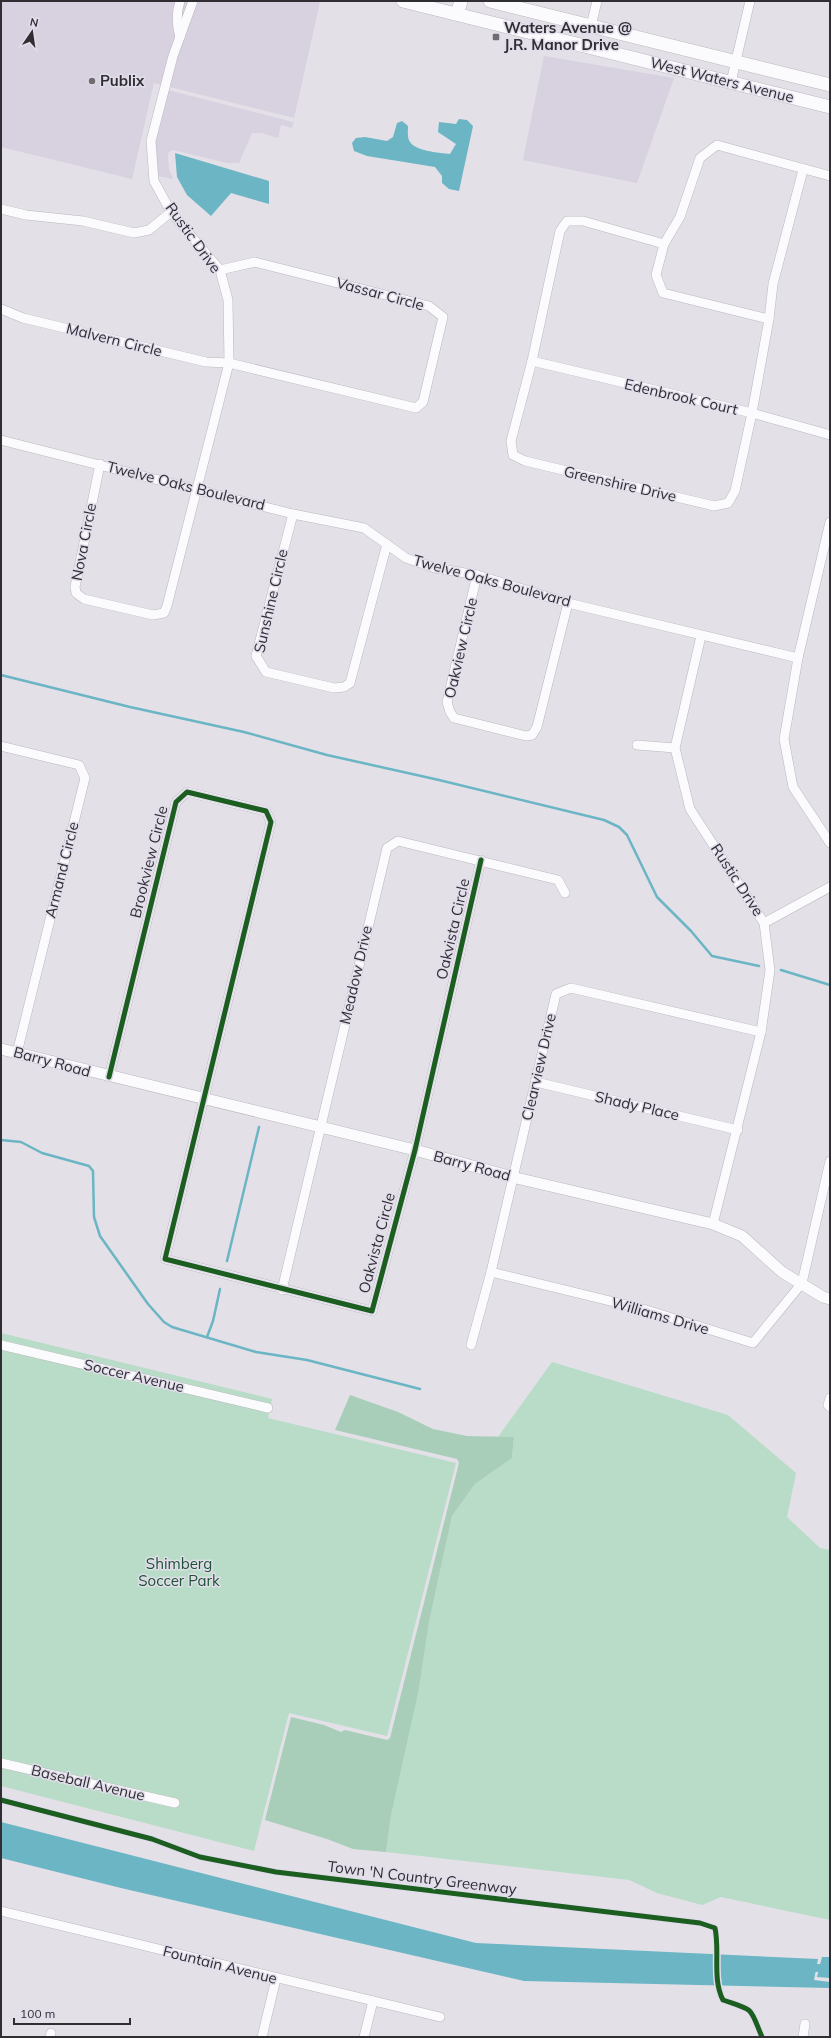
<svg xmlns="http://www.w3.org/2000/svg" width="831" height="2038" font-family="Mulish,sans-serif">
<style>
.built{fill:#d7d1e0}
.green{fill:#b8dcc7}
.forest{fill:#a8ceb9}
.water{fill:#6bb5c4}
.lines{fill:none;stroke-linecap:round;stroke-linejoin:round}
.stream{stroke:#6bb5c4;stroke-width:2.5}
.canal{stroke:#6bb5c4;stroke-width:8}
.minor-casing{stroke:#bab8be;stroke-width:10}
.tertiary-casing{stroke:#bab8be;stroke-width:12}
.secondary-casing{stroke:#bab8be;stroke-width:14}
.minor{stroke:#fbfafc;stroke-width:9}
.tertiary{stroke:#fbfafc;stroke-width:11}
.secondary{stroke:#fbfafc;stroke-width:13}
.cycleway-casing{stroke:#e2ddeb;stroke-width:8}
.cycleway{stroke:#1b5e20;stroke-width:5}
.poi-dot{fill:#6f6c72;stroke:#e2ddeb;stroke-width:1.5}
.labels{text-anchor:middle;stroke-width:3;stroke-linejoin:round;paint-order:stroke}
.poi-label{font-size:15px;font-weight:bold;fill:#302e33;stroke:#e2ddeb;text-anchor:start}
.street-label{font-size:15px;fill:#302e33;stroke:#e2ddeb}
.park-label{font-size:15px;fill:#1d5334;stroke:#e2ddeb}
</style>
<rect width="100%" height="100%" fill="#e3e0e8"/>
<g class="built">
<path d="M1 1H317L320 2 294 118 154 83 132 179 1 147Z"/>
<path d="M544 56 674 78 637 183 523 160Z"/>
<path d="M168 90 293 122H294L292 128 281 125 278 138 262 133H252L239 163H227L173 150 169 152 168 156 169 169 173 179 158 176 155 141Z"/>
</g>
<g class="green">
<path d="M1 1333 272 1399 268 1418 456 1463 387 1736 289 1713 254 1851 1 1786Z"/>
<path d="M552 1362 728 1415 796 1473 787 1517 820 1548 830 1550V1920L721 1897 702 1905 657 1893 629 1880 386 1852 391 1816 419 1689 429 1622 452 1516 475 1484 512 1458 514 1437H498Z"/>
</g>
<path class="forest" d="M350 1395 398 1412 433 1429 467 1436 514 1437 512 1458 475 1484 452 1516 429 1622 419 1689 391 1816 386 1852 353 1849 327 1839 265 1820 291 1717 324 1725 341 1732 345 1730 387 1740 390 1738 459 1463 457 1459 335 1430Z"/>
<g class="water">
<path d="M459 119 467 120 473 126 459 191 449 189 442 183V176L435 167 367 156 354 151 352 143 356 138 365 137 387 141 393 137 397 123 402 121 408 126C408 130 407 138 410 142 415 151 440 153 450 154L456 144 438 132 439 122 456 124Z"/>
<path d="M175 153 269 181V204L231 193 211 216 187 195 177 177Z"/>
<path d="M1 1822 476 1943 818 1959 814 1980 830 1982V1988L524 1981 121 1888 1 1858Z"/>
<path d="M822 1957H830V1978L817 1977Z"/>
</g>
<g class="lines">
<g class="stream">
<path d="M1 675 130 707 244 732 327 755 439 780 604 820 619 827 627 835 657 897 691 931 712 956 759 966"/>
<path d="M781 970 830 985"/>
<path d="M1 1140 21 1142 42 1153 89 1166 93 1171 94 1217 100 1236 148 1304 164 1322 172 1327 256 1352 307 1360 420 1389"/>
<path d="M227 1261 259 1127"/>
<path d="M207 1337 213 1321 220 1289"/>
</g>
<path class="canal" d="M805 1968H830"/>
<defs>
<g id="minor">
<path d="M180 1C176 14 176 24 180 37"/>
<path d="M591 26 597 1"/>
<path d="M731 82 750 1"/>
<path d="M1 209 26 215 83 221 134 233 149 230 171 212"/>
<path d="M664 244 583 221H567L560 231 532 361 511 441 513 455 525 461 714 506 728 503 735 491 752 413 769 319 773 284 803 170"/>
<path d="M1 309 23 318 206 362 229 363 416 408 423 402 443 317 429 306 255 262 220 270"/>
<path d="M769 319 663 293 656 275 664 244 680 217 700 158 717 145 830 176"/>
<path d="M532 361 752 413 830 435"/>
<path d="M1 440 293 514 364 528 406 558 435 568 477 575 568 603 798 658"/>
<path d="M100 464 75 587 76 593 84 599 153 615 164 613 167 606 229 363 228 300 220 270 171 212 154 181 151 141 173 56 193 1"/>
<path d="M293 514 256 656 266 672 334 688 344 687 350 683 387 544"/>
<path d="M830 522 798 658 784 739 793 787 830 843"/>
<path d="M477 575 447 702 450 712 454 718 526 736 532 735 537 727 568 603"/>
<path d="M701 636 675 748 690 809 764 923 770 970 761 1032 713 1224"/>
<path d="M637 745 675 748"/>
<path d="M1 746 79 765 85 778 17 1053"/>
<path d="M764 923 830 887"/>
<path d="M109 1077 176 802 187 792 266 811 271 822 165 1259 372 1311 415 1150 481 860"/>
<path d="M536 1082 738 1130"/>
<path d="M491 1272 643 1309 753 1343 802 1283 830 1161"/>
<path d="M282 1290 387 848 398 841 558 880 565 893"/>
<path d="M1 1345 268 1408"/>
<path d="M471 1345 491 1272 556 994 571 988 761 1032"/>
<path d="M830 1398 828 1405 830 1407"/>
<path d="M1 1763 175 1803"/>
<path d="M1 1911 440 2017"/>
<path d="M50 2037 51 2033"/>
<path d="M262 2037 276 1979"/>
<path d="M364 2037 373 2001"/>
<path d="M803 2037 805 2024"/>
</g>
<path id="tertiary" d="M1 1049 415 1150 512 1177 713 1224 742 1236 782 1272 823 1297 830 1299"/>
<g id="secondary">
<path d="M403 1 830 107"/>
<path d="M490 1 830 85"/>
<path d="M457 14 461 1"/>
</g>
</defs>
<use href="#minor" class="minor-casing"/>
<use href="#tertiary" class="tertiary-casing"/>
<use href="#secondary" class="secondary-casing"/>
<use href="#minor" class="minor"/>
<use href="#tertiary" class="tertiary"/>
<use href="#secondary" class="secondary"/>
<defs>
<g id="cycleway">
<path d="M109 1077 176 802 187 792 266 811 271 822 165 1259 372 1311 415 1150 481 860"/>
<path d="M1 1800 152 1839 200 1857 276 1872 700 1923 715 1928C720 1951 712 1979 723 2000 755 2011 749 2006 762 2037"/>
</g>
</defs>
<use href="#cycleway" class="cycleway-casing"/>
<use href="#cycleway" class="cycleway"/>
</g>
<g class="poi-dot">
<rect x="492" y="33" width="8" height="8" rx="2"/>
<circle cx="92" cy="81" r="4"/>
</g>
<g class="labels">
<g class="poi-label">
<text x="504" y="33">Waters Avenue @<tspan x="504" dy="17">J.R. Manor Drive</tspan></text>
<text x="100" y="86">Publix</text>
</g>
<g class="street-label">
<text transform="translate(722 80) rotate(14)" y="5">West Waters Avenue</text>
<text transform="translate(193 238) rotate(54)" y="5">Rustic Drive</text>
<text transform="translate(380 294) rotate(15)" y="5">Vassar Circle</text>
<text transform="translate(114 340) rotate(14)" y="5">Malvern Circle</text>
<text transform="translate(681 397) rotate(13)" y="5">Edenbrook Court</text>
<text transform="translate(620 484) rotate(13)" y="5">Greenshire Drive</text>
<text transform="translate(186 486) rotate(14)" y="5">Twelve Oaks Boulevard</text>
<text transform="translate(84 542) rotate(-79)" y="5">Nova Circle</text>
<text transform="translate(492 581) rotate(15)" y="5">Twelve Oaks Boulevard</text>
<text transform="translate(271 601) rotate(-77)" y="5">Sunshine Circle</text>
<text transform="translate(461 648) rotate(-77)" y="5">Oakview Circle</text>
<text transform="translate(149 862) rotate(-76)" y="5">Brookview Circle</text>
<text transform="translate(62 870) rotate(-76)" y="5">Armand Circle</text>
<text transform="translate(737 880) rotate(57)" y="5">Rustic Drive</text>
<text transform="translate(453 929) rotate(-77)" y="5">Oakvista Circle</text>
<text transform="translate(356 975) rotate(-77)" y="5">Meadow Drive</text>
<text transform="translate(52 1062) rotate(15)" y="5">Barry Road</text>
<text transform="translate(539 1067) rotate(-77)" y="5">Clearview Drive</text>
<text transform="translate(637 1106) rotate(13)" y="5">Shady Place</text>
<text transform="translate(472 1166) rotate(15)" y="5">Barry Road</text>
<text transform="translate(377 1243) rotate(-75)" y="5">Oakvista Circle</text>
<text transform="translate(660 1316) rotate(16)" y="5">Williams Drive</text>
<text transform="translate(134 1376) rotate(13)" y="5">Soccer Avenue</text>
<text transform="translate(88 1783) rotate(13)" y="5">Baseball Avenue</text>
<text transform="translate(422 1878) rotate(7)" y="5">Town 'N Country Greenway</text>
<text transform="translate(220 1965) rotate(14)" y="5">Fountain Avenue</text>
</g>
<g class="park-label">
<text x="179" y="1569">Shimberg<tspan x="179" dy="17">Soccer Park</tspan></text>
</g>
</g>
<rect width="831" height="2038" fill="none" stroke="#302e33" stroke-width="4"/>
<g transform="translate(32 32) rotate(13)" stroke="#e2ddeb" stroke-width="3" paint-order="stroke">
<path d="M0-3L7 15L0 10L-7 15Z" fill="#302e33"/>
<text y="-6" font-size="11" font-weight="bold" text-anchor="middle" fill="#302e33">N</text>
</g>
<path d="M14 2018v6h116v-6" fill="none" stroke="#302e33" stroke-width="2"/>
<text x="20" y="2018" font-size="12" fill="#302e33" stroke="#e2ddeb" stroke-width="3" paint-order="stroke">100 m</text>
</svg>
